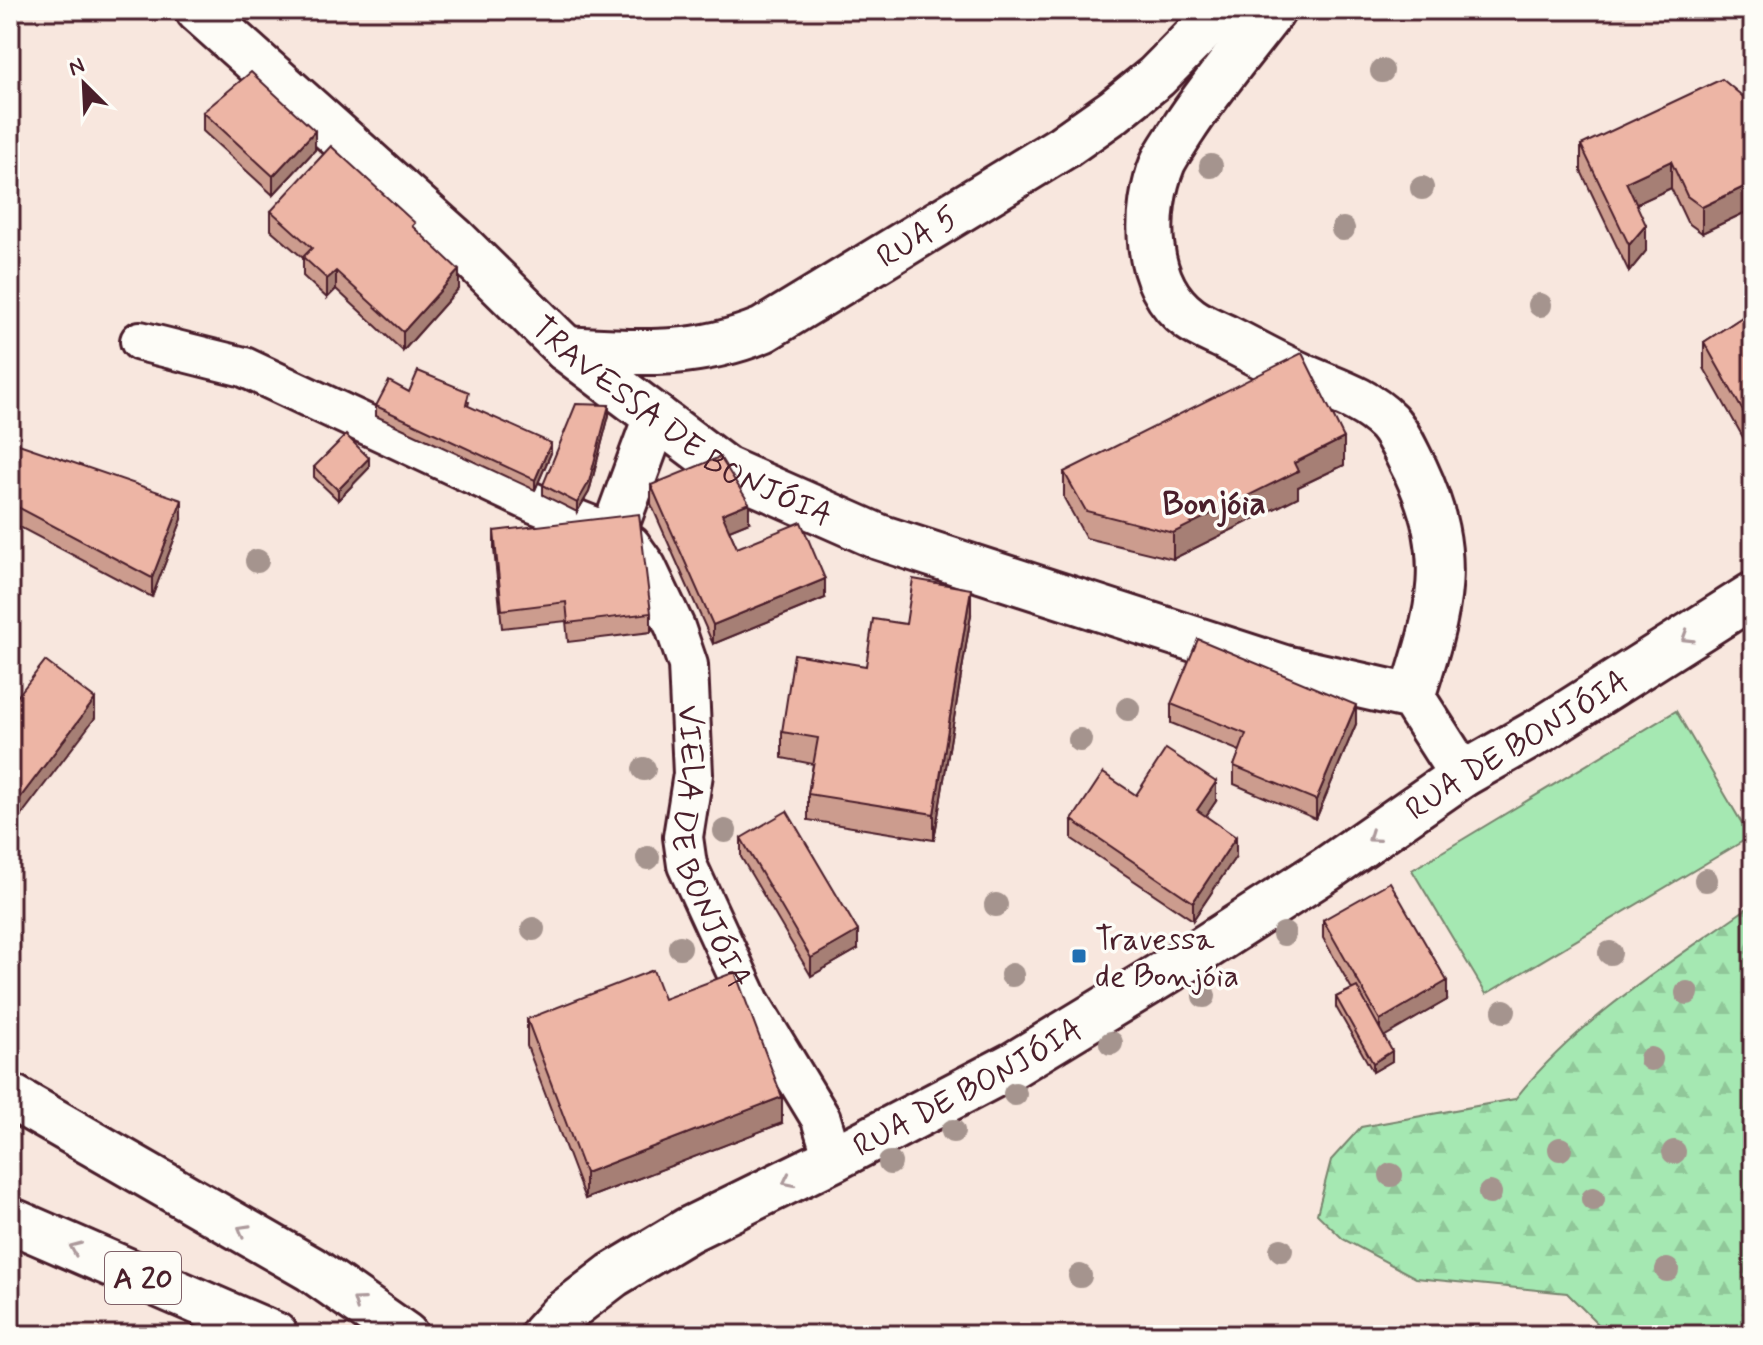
<svg xmlns="http://www.w3.org/2000/svg" width="1763" height="1345" font-family="Mynerve,sans-serif">
<style>
.forest{fill:url(#forest-firs);stroke:#78846e;stroke-width:2}
.park{fill:#a5e8b2;stroke:#78846e;stroke-width:2}
.lines{fill:none;stroke-linecap:round;stroke-linejoin:round}
.pedestrian-casing{stroke:#4a1f2b;stroke-width:44}
.minor-casing{stroke:#4a1f2b;stroke-width:50}
.motorway-casing{stroke:#4a1f2b;stroke-width:50}
.pedestrian{stroke:#fdfcf7;stroke-width:38}
.minor{stroke:#fdfcf7;stroke-width:44}
.motorway{stroke:#fdfcf7;stroke-width:44}
.tree{fill:#a5948e}
.wall{fill:#cc9c8e;stroke:#4a1f2b;stroke-width:2}
.shaded-wall{fill:#a67f74;stroke:#4a1f2b;stroke-width:2}
.building{fill:#edb5a5;stroke:#4a1f2b;stroke-width:2}
.oneway{stroke:#ac999b}
.poi-dot{fill:#1f6fb2;stroke:#fdfcf7;stroke-width:3}
.labels{text-anchor:middle;stroke-width:7;stroke-linejoin:round;paint-order:stroke}
.shield{fill:#fdfcf7;stroke:#806168;stroke-width:2}
.shield-label{font-size:30px;font-weight:bold;fill:#4a1f2b}
.street-label{font-size:32px;fill:#4a1f2b;stroke:#fdfcf7}
.poi-label{font-size:32px;fill:#4a1f2b;stroke:#fdfcf7;text-anchor:start}
.neighbourhood-label{font-size:34px;font-weight:bold;fill:#4a1f2b;stroke:#fdfcf7}
</style>
<defs>
<pattern id="forest-firs" width="22" height="20" patternUnits="userSpaceOnUse" patternTransform="scale(2)"><rect width="22" height="20" fill="#a5e8b2"/><path d="M5 1l3.5 6h-7zM16 11l3.5 6h-7z" fill="#90c799"/></pattern>
</defs>
<rect width="100%" height="100%" fill="#f8e7de"/>
<filter id="ink" filterUnits="userSpaceOnUse"><feTurbulence type="fractalNoise" baseFrequency=".0125" numOctaves="2"/><feDisplacementMap in="SourceGraphic" scale="16" xChannelSelector="R" yChannelSelector="G"/><feConvolveMatrix kernelMatrix="1 2 1 2 8 2 1 2 1" color-interpolation-filters="sRGB"/></filter>
<g filter="url(#ink)">
<path class="forest" d="M1753 904V1335H1609L1567 1293 1416 1278 1343 1239 1317 1214 1331 1160 1361 1127 1515 1099C1579 1018 1670 963 1753 904Z"/>
<path class="park" d="M1676 711 1750 837 1486 994 1412 870Z"/>
<g class="lines">
<defs>
<g id="pedestrian">
<path id="s1" d="M140 341 244 367 534 503 613 534 631 545 646 566 675 627 688 665 693 774 683 837 687 865 750 1002 821 1119 833 1159"/>
</g>
<g id="minor">
<path id="s2" d="M198 10 455 240 566 349 725 469 879 537 1284 668 1412 697 1462 775"/>
<path d="M1273 10C1242 50 1209 89 1182 131 1176 141 1168 152 1163 162 1143 211 1143 285 1190 319 1201 327 1215 332 1227 338 1251 350 1274 363 1298 374 1329 389 1362 396 1388 422 1399 434 1407 454 1415 469 1456 557 1440 610 1412 697"/>
<path id="s3" d="M566 349C637 353 695 358 763 330L1063 147 1114 111 1156 77 1222 10"/>
<path d="M613 534 656 417"/>
<path id="s4" d="M543 1335 561 1315 613 1275 688 1230 833 1159 1013 1065 1189 958 1327 869 1462 775 1541 730 1753 595"/>
</g>
<g id="motorway">
<path d="M10 1096 311 1269 405 1335"/>
<path d="M10 1220 275 1335"/>
</g>
</defs>
<use href="#pedestrian" class="pedestrian-casing"/>
<use href="#minor" class="minor-casing"/>
<use href="#motorway" class="motorway-casing"/>
<use href="#pedestrian" class="pedestrian"/>
<use href="#minor" class="minor"/>
<use href="#motorway" class="motorway"/>
</g>
<g class="tree">
<circle cx="1382" cy="71" r="12"/>
<circle cx="1211" cy="166" r="12"/>
<circle cx="1422" cy="188" r="12"/>
<circle cx="1343" cy="229" r="12"/>
<circle cx="1540" cy="305" r="12"/>
<circle cx="257" cy="561" r="12"/>
<circle cx="1128" cy="709" r="12"/>
<circle cx="1080" cy="740" r="12"/>
<circle cx="644" cy="769" r="12"/>
<circle cx="725" cy="831" r="12"/>
<circle cx="648" cy="858" r="12"/>
<circle cx="1706" cy="880" r="12"/>
<circle cx="996" cy="905" r="12"/>
<circle cx="533" cy="929" r="12"/>
<circle cx="1284" cy="934" r="12"/>
<circle cx="680" cy="947" r="12"/>
<circle cx="1610" cy="953" r="12"/>
<circle cx="1012" cy="975" r="12"/>
<circle cx="1687" cy="993" r="12"/>
<circle cx="1204" cy="996" r="12"/>
<circle cx="1504" cy="1011" r="12"/>
<circle cx="1111" cy="1043" r="12"/>
<circle cx="1651" cy="1059" r="12"/>
<circle cx="1015" cy="1094" r="12"/>
<circle cx="953" cy="1131" r="12"/>
<circle cx="1560" cy="1149" r="12"/>
<circle cx="1674" cy="1152" r="12"/>
<circle cx="890" cy="1163" r="12"/>
<circle cx="1391" cy="1175" r="12"/>
<circle cx="1490" cy="1193" r="12"/>
<circle cx="1593" cy="1199" r="12"/>
<circle cx="1281" cy="1250" r="12"/>
<circle cx="1667" cy="1270" r="12"/>
<circle cx="1080" cy="1276" r="12"/>
</g>
<g class="wall">
<path d="M1753 105V215L1748 211 1702 233 1687 222 1671 188 1636 204 1646 251 1629 272 1581 171V145Z"/>
<path d="M203 112 315 150 273 195 203 131Z"/>
<path d="M271 211 415 229 459 288 403 351 336 289 327 298 303 276V258L271 230Z"/>
<path d="M1753 310V455L1704 368V342Z"/>
<path d="M409 392 469 402 468 406 551 453 535 490 376 416V406Z"/>
<path d="M609 415 589 492 577 512 543 495V485Z"/>
<path d="M10 441 182 519 152 597 10 522Z"/>
<path d="M1344 465 1298 487V497L1173 559 1086 538 1064 498V472Z"/>
<path d="M314 467 369 468 338 500 314 477Z"/>
<path d="M651 485 749 522 729 530 737 548 825 598 713 644 651 504Z"/>
<path d="M494 531 651 613V632L568 642 566 621 502 628 494 549Z"/>
<path d="M971 615 934 840 808 820V794L813 764 782 758V732L866 666 906 624Z"/>
<path d="M1171 704 1356 724 1316 819 1234 784V766L1240 751 1171 723Z"/>
<path d="M1136 795 1216 801 1206 816 1236 856 1193 920 1072 839V820Z"/>
<path d="M741 838 858 949 811 976 741 857Z"/>
<path d="M1323 920 1447 1000 1384 1036 1392 1061 1373 1072 1336 1007V997L1352 989 1323 938Z"/>
<path d="M664 999 782 1123 585 1199 527 1046V1019Z"/>
</g>
<g class="shaded-wall">
<path d="M315 131V150L273 195V176Z"/>
<path d="M1671 161V188L1626 209V182Z"/>
<path d="M1748 185V211L1702 233V207Z"/>
<path d="M1646 225V251L1629 272V245Z"/>
<path d="M459 270V288L403 351V332Z"/>
<path d="M336 271V289L327 298V279Z"/>
<path d="M609 405V415L589 492 577 512V503Z"/>
<path d="M1344 438V465L1298 487V497L1173 559V533L1294 463Z"/>
<path d="M551 443V453L535 490V480Z"/>
<path d="M369 458V468L338 500V490Z"/>
<path d="M182 500V519L152 597V578Z"/>
<path d="M749 503V522L722 533V514Z"/>
<path d="M825 579V598L713 644V625Z"/>
<path d="M971 589V615L934 840V814Z"/>
<path d="M95 699V718L10 830V811Z"/>
<path d="M1356 705V724L1316 819V800Z"/>
<path d="M1216 782V801L1197 829V810Z"/>
<path d="M1236 837V856L1193 920V902Z"/>
<path d="M858 931V949L811 976V958Z"/>
<path d="M1447 981V1000L1380 1039V1020Z"/>
<path d="M1392 1051V1061L1373 1072V1063Z"/>
<path d="M782 1097V1123L585 1199V1173Z"/>
</g>
<g class="building">
<path d="M251 72 315 131 273 176 203 112Z"/>
<path d="M1722 79 1753 105V189L1748 185 1702 207 1687 196 1671 161 1626 182 1646 225 1629 245 1581 145Z"/>
<path d="M331 146 415 223 412 226 459 270 403 332 336 271 327 279 303 257 312 248 271 211Z"/>
<path d="M1753 310V429L1704 342Z"/>
<path d="M1302 353 1344 438 1294 463 1298 471 1173 533 1086 511 1064 472Z"/>
<path d="M418 371 469 392 466 405 551 443 535 480 376 406 389 381 409 392Z"/>
<path d="M576 404 609 405 589 482 577 503 543 485Z"/>
<path d="M346 435 369 458 338 490 314 467Z"/>
<path d="M10 441 182 500 152 578 10 503Z"/>
<path d="M720 457 749 503 722 514 737 548 801 522 825 579 713 625 651 485Z"/>
<path d="M639 514 651 613 568 623 566 602 502 610 494 531Z"/>
<path d="M913 579 971 589 934 814 808 794 818 738 782 732 794 654 866 666 873 619 906 624Z"/>
<path d="M1198 639 1356 705 1316 800 1234 766 1246 734 1171 704Z"/>
<path d="M45 661 95 699 10 811V706Z"/>
<path d="M1166 749 1216 782 1197 810 1236 837 1193 902 1072 820 1103 773 1136 795Z"/>
<path d="M787 811 858 931 811 958 741 838Z"/>
<path d="M1390 882 1447 981 1380 1020 1323 920Z"/>
<path d="M653 970 664 999 735 972 782 1097 585 1173 527 1019Z"/>
<path d="M1357 987 1392 1051 1373 1063 1336 997Z"/>
</g>
<defs><path id="oneway-chevron" d="M-2-3.5L2.5 0L-2 3.5" fill="none" stroke-width="1.6" stroke-linecap="round" stroke-linejoin="round" transform="scale(2)"/></defs>
<g class="oneway">
<use href="#oneway-chevron" transform="translate(1687 637) rotate(148)"/>
<use href="#oneway-chevron" transform="translate(1373 837) rotate(145)"/>
<use href="#oneway-chevron" transform="translate(788 1181) rotate(154)"/>
<use href="#oneway-chevron" transform="translate(243 1230) rotate(-150)"/>
<use href="#oneway-chevron" transform="translate(75 1248) rotate(-157)"/>
<use href="#oneway-chevron" transform="translate(358 1302) rotate(-145)"/>
</g>
</g>
<rect class="poi-dot" x="1071" y="948" width="16" height="16" rx="4"/>
<g class="labels">
<rect class="shield" x="105" y="1252" width="76" height="52" rx="6"/>
<g class="shield-label">
<text x="143" y="1288">A 20</text>
</g>
<g class="street-label">
<text dy="11" stroke="none"><textPath href="#s3" startOffset="380">RUA 5</textPath></text>
<text dy="11" stroke="none"><textPath href="#s2" startOffset="638">TRAVESSA DE BONJÓIA</textPath></text>
<text dy="11" stroke="none"><textPath href="#s4" startOffset="1142">RUA DE BONJÓIA</textPath></text>
<text dy="11" stroke="none"><textPath href="#s1" startOffset="854">VIELA DE BONJÓIA</textPath></text>
<text dy="11" stroke="none"><textPath href="#s4" startOffset="494">RUA DE BONJÓIA</textPath></text>
</g>
<g class="poi-label">
<text x="1095" y="949">Travessa<tspan x="1095" dy="37">de Bonjóia</tspan></text>
</g>
<g class="neighbourhood-label">
<text x="1214" y="514">Bonjóia</text>
</g>
</g>
<rect width="1763" height="1345" fill="none" stroke="#fdfcf7" stroke-width="40"/>
<rect x="20" y="20" width="1723" height="1305" fill="none" stroke="#4a1f2b" stroke-width="3" filter="url(#ink)"/>
<g transform="translate(84 84) rotate(336)" stroke="#fdfcf7" stroke-width="6" paint-order="stroke">
<path d="M0-6L14 30L0 20L-14 30Z" fill="#4a1f2b"/>
<text y="-12" font-size="22" font-weight="bold" text-anchor="middle" fill="#4a1f2b">N</text>
</g>
</svg>
